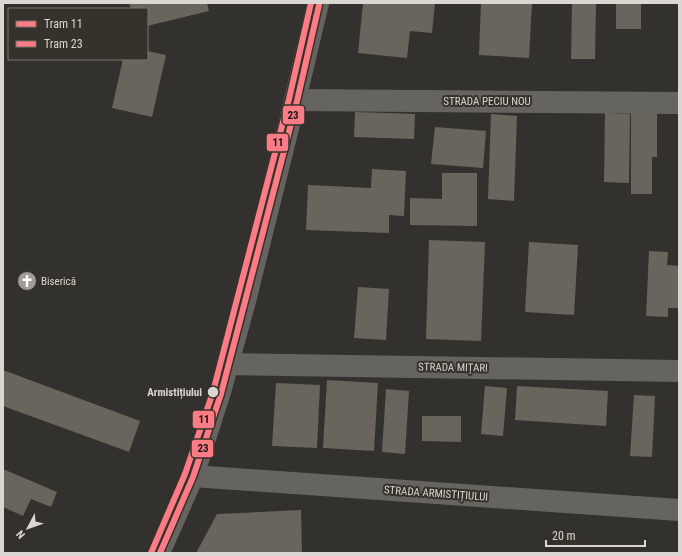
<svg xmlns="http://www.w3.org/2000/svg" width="682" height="556" font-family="'Roboto Condensed',sans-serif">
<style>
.building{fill:#69645c}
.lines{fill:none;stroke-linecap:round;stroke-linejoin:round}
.street{stroke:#666461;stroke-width:22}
.secondary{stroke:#666461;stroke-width:22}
.tram-1-casing{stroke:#36322b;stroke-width:9}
.tram-2-casing{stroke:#36322b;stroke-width:9}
.tram-1{stroke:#fc7b84;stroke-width:6}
.tram-2{stroke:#fc7b84;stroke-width:6}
.stop-dot{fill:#dad7d3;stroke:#36322b;stroke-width:1.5}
.labels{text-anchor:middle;stroke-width:4;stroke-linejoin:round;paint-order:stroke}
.street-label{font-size:11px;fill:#dad7d3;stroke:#36322b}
.poi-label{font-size:11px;fill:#dad7d3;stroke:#36322b;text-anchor:start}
.stop-label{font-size:11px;font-weight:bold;fill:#dad7d3;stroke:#36322b;text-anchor:end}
.line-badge{stroke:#36322b;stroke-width:1.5}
.pale-badge-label{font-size:11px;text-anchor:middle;font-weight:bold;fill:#111}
</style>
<rect width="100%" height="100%" fill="#33312e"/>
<g class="building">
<path d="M129 3H207L209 11 147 26V9H131Z"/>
<path d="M363 3H435L432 33 410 31 407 58 358 53Z"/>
<path d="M481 3H532L529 58 479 55Z"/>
<path d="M572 3H596L595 59H571Z"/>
<rect x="616" y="3" width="25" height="26"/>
<path d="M147 51 166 55 152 117 112 108 123 59H147Z"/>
<path d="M631 111 657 112V157H652V194H631Z"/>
<path d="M355 112 415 114 414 139 354 137Z"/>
<path d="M605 113 630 114 629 183 604 182Z"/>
<path d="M491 114 517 116 514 201 488 199Z"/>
<path d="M435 127 486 131 483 168 431 164Z"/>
<path d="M372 169 406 171 404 216 389 215V233L306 230 308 185 371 188Z"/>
<path d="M442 173H477V226L410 225V198L442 199Z"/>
<path d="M429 240 485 242 481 341 426 339Z"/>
<path d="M529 242 578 245 574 315 525 312Z"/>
<path d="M649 251 668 252 667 265 679 266 678 308H668V317L646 316Z"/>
<path d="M358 287 389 289 386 340 354 338Z"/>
<path d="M3 370 140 421 129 452 3 406Z"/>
<path d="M327 380 378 383 374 451 323 448Z"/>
<path d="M276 383 320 385 317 448 272 446Z"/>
<path d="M485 386 507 388 503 436 481 434Z"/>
<path d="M517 386 608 391 606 426 515 420Z"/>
<path d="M386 389 409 391 405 454 382 452Z"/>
<path d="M634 395 655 396 652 457 630 456Z"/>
<path d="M422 416H461V442L422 441Z"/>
<path d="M3 469 57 492 51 507 31 499 23 516 3 507Z"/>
<path d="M301 510 302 553H196L217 514Z"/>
</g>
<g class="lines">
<g class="street">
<path d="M295 100 679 103"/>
<path d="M227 364 679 371"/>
<path d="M193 476 679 510"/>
</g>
<path class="secondary" d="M159 553 193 476 220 392 245 301 295 100 318 3"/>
<defs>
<path id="tram-1" d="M151 553 185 474 213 392 289 99 311 3"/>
<path id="tram-2" d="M160 553 193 477 221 394 297 101 319 5"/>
</defs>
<use href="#tram-1" class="tram-1-casing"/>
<use href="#tram-2" class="tram-2-casing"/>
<use href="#tram-1" class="tram-1"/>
<use href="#tram-2" class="tram-2"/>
</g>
<defs>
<symbol id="church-disc" viewBox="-11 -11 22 22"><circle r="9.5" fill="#a09d99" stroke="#36322b"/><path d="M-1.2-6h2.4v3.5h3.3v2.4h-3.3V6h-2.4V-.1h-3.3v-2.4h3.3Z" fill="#fff"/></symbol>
</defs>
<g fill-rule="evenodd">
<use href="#church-disc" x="16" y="270" width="22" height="22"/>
</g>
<circle class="stop-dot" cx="213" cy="392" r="6"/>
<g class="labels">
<g class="street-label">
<text x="487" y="105">STRADA PECIU NOU</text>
<text transform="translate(453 367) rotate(1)" y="4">STRADA MIȚARI</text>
<text transform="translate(436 493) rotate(4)" y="4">STRADA ARMISTIȚIULUI</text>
</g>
<g class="poi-label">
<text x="41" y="285">Biserică</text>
</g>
<g class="stop-label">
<text x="202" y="396">Armistițiului</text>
</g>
</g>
<g class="line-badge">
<rect x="282" y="105" width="23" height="20" rx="4" fill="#fc7b84"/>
<rect x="266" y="133" width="23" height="19" rx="4" fill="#fc7b84"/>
<rect x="192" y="410" width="23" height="19" rx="4" fill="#fc7b84"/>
<rect x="191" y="439" width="23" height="19" rx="4" fill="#fc7b84"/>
</g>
<g class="pale-badge-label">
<text x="293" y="119">23</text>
<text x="278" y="146">11</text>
<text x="204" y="423">11</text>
<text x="203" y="452">23</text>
</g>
<rect width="682" height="556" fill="none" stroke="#dad7d3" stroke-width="8"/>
<rect x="8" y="8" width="140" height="52" fill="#36322b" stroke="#78746e"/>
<rect x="16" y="21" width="20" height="6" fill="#fc7b84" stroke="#78746e"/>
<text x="44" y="28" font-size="12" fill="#dad7d3">Tram 11</text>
<rect x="16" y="41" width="20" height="6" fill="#fc7b84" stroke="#78746e"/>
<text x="44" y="48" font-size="12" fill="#dad7d3">Tram 23</text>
<g transform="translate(28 528) rotate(229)" stroke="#36322b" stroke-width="3" paint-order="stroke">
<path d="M0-3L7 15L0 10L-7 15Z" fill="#dad7d3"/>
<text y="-6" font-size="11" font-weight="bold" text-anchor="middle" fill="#dad7d3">N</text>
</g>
<path d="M546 540v6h99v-6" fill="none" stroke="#dad7d3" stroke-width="2"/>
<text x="552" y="540" font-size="12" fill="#dad7d3" stroke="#36322b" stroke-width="3" paint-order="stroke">20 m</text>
</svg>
